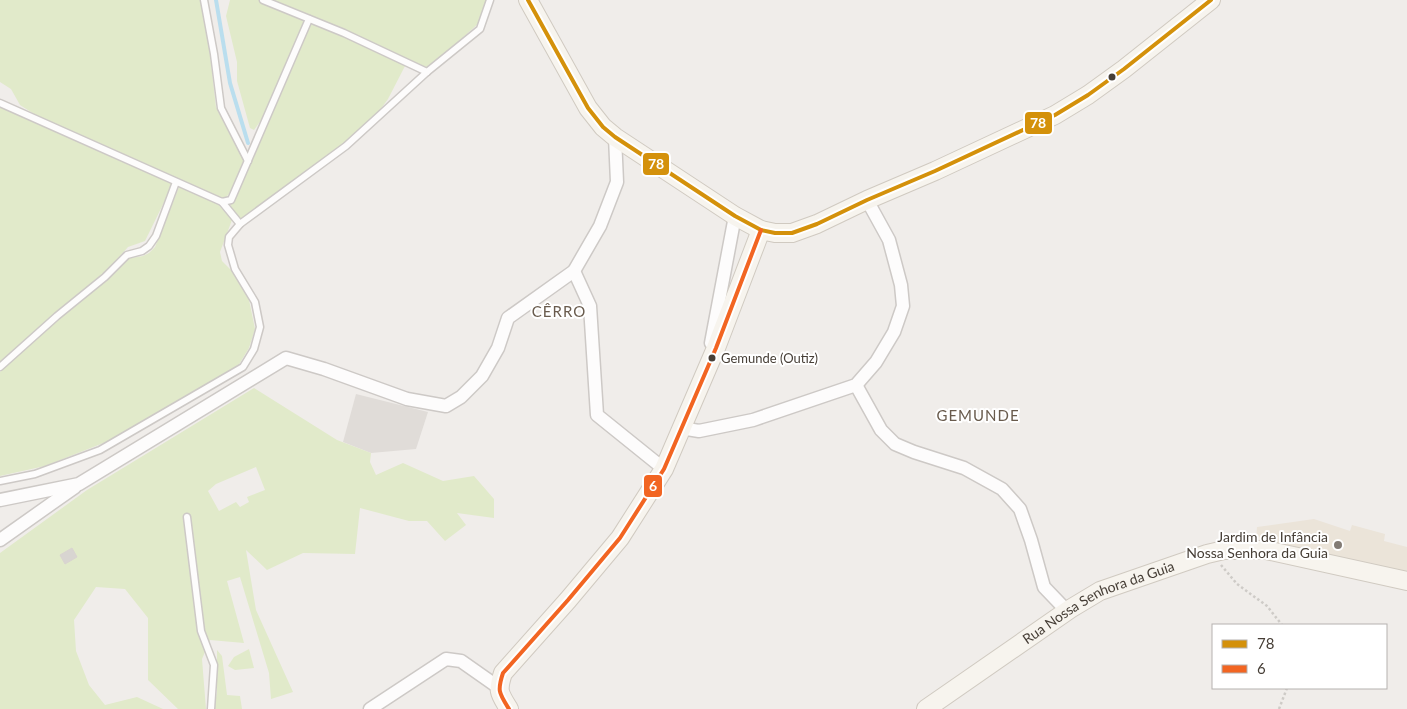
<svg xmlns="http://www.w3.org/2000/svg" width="1407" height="709" font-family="Lato,sans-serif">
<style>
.industrial{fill:#e0dcd8}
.education{fill:#ebe4d9}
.green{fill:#e1eaca;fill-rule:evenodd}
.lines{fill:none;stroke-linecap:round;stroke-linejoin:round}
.stream{stroke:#badeee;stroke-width:4}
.building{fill:#d8d5d1;stroke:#d9d4d0}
.lane-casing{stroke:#cdc9c6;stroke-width:9}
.street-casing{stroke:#cdc9c6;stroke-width:15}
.secondary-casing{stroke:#d0cac1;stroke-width:20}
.path{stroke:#cecbc7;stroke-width:2.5;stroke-dasharray:2.5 2.5;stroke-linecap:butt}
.lane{stroke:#fdfcfc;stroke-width:6}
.street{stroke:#fdfcfc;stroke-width:12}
.secondary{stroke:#f7f4ee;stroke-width:18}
.bus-1-casing{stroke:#fff;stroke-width:8}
.bus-2-casing{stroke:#fff;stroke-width:8}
.bus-1{stroke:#d4910b;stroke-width:4}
.bus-2{stroke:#f26522;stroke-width:4}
.bus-dot{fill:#463e36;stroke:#fff;stroke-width:2}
.poi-dot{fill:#827b75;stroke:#fff;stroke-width:2}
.labels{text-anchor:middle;stroke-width:4;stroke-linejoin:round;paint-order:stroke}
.bus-label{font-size:13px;fill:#463e36;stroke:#fff;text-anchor:start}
.poi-label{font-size:14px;fill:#463e36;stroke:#fff;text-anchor:end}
.street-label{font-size:14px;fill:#463e36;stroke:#fff}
.neighbourhood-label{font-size:15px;letter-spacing:1px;fill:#695b4d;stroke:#fff}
.line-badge{stroke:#fff;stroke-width:2}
.badge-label{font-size:14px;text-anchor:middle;font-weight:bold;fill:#fff}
</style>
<rect width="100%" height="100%" fill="#f0edea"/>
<path class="industrial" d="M356 394 428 412 416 449 371 453 343 442Z"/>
<path class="education" d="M1314 519 1350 531 1352 525 1385 534 1384 541 1407 547V575L1256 541 1257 527Z"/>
<g class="green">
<path d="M0 0H201L208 37 216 107 244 159 231 191 225 199 220 198 42 119 20 105 11 89 0 82Z"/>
<path d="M230 0H260L305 20 262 119 254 130 250 128 237 81V62L226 16Z"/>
<path d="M269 0H486L480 22 437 61 427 67 421 66Z"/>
<path d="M310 22 353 39 405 66 388 99 375 117 338 148 242 220 229 209Z"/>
<path d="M0 107 173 184 145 241 128 247 111 266 78 296 0 362Z"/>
<path d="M179 187 215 201 232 220 220 252 222 261 235 274 248 295 255 329 249 348 238 366 204 387 106 442 45 466 0 476V372L47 326 82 300 125 259 143 256 149 253 155 247Z"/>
<path d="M254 388 337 440 371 453 370 462 376 475 403 463 443 481 474 476 494 499V518L457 513 466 525 445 541 427 521H409L360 508 355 554 303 553 267 570 246 550 256 610 293 692 271 699 269 673 240 577 227 581 244 643 210 640 202 659 206 709H178L148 680V618L125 589 96 587 74 620 76 651 89 685 105 705 137 697 163 709H0V553L87 490ZM256 467 265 490 247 497 249 502 240 507 236 502 219 511 208 491 216 484Z"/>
<path d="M249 649 254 668 235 670 228 666 234 657Z"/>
<path d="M217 650 222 656 227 695 240 696 242 709H214L217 692Z"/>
</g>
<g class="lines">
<path class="stream" d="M216 0 230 83 248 143"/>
</g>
<path class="building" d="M72 548 77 557 65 564 60 555Z"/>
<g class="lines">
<defs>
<g id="lane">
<path d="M204 0 214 54 221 108 248 161"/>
<path d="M263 0 344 33 427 72"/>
<path d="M0 103 222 202 231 200 309 19"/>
<path d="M222 202 240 224"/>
<path d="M0 367 57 316 105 277 127 255 142 251 149 246 156 236 176 182"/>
<path d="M0 481 35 474 100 450 243 367 254 349 260 327 255 302 235 269 228 245 229 237 240 224 346 146 427 72 480 29 490 0"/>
<path d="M187 517 201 631 214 665 211 709"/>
</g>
<g id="street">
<path d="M574 271 590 306 597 415 664 469"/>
<path d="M714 346 711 343 735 216"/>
<path d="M856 385 881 430 895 444 914 452 964 468 1002 489 1020 509 1031 540 1044 587 1067 611"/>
<path d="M681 428 699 431 753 420 856 385 876 362 894 332 903 306 901 285 889 240 867 200"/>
<path d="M0 500 79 484 286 358 324 369 407 399 446 406 461 397 482 376 498 348 508 318 574 271 600 226 617 182 615 137"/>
<path d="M0 540 75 487"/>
<path d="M370 709 446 659 461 661 498 687"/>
</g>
<g id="secondary">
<path d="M528 0 588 108 603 127 615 137 735 216 761 230 775 233H792L817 224 867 200 935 171 1055 115 1088 95 1124 69 1211 0"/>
<path d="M509 709C499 693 497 691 503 673L568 600 620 538 664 469 716 348 761 230"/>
<path id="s1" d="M926 709 1070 609 1100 591 1207 554 1224 550H1266L1407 581"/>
</g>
</defs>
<use href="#lane" class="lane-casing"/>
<use href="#street" class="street-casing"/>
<use href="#secondary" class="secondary-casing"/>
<g class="path">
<path d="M1221 565 1237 584 1267 606 1282 625"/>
<path d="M1279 709 1287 688"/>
</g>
<use href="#lane" class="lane"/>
<use href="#street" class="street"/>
<use href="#secondary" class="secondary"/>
<defs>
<path id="bus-1" d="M528 0 588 108 603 127 615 137 735 216 761 230 775 233H792L817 224 867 200 935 171 1055 115 1088 95 1124 69 1211 0"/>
<path id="bus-2" d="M509 709C499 693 497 691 503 673L568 600 620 538 664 469 716 348 761 230"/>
</defs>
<use href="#bus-1" class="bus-1-casing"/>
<use href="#bus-2" class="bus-2-casing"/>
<use href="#bus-1" class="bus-1"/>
<use href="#bus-2" class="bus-2"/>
</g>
<g class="bus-dot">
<circle cx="1112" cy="77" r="4.5"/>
<circle cx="712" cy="358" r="4.5"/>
</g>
<circle class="poi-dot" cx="1338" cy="545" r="5"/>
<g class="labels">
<g class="bus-label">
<text x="721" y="363">Gemunde (Outiz)</text>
</g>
<g class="poi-label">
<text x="1328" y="542">Jardim de Infância<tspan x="1328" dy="16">Nossa Senhora da Guia</tspan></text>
</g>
<g class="street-label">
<text dy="5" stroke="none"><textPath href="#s1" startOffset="204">Rua Nossa Senhora da Guia</textPath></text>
</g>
<g class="neighbourhood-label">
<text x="559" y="317">CÊRRO</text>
<text x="978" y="421">GEMUNDE</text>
</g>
</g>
<g class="line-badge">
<rect x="1024" y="111" width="29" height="24" rx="5" fill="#d4910b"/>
<rect x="642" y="152" width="28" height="24" rx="5" fill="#d4910b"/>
<rect x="643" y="474" width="20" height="24" rx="5" fill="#f26522"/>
</g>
<g class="badge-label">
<text x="1038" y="128">78</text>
<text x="656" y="169">78</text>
<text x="653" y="491">6</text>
</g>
<rect x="1212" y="624" width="175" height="65" fill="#ffffff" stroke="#b5b2af"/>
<rect x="1222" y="640" width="25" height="8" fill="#d4910b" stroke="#b5b2af"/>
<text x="1257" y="649" font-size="15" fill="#463e36">78</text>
<rect x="1222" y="665" width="25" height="8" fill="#f26522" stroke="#b5b2af"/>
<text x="1257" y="674" font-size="15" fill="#463e36">6</text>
</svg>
